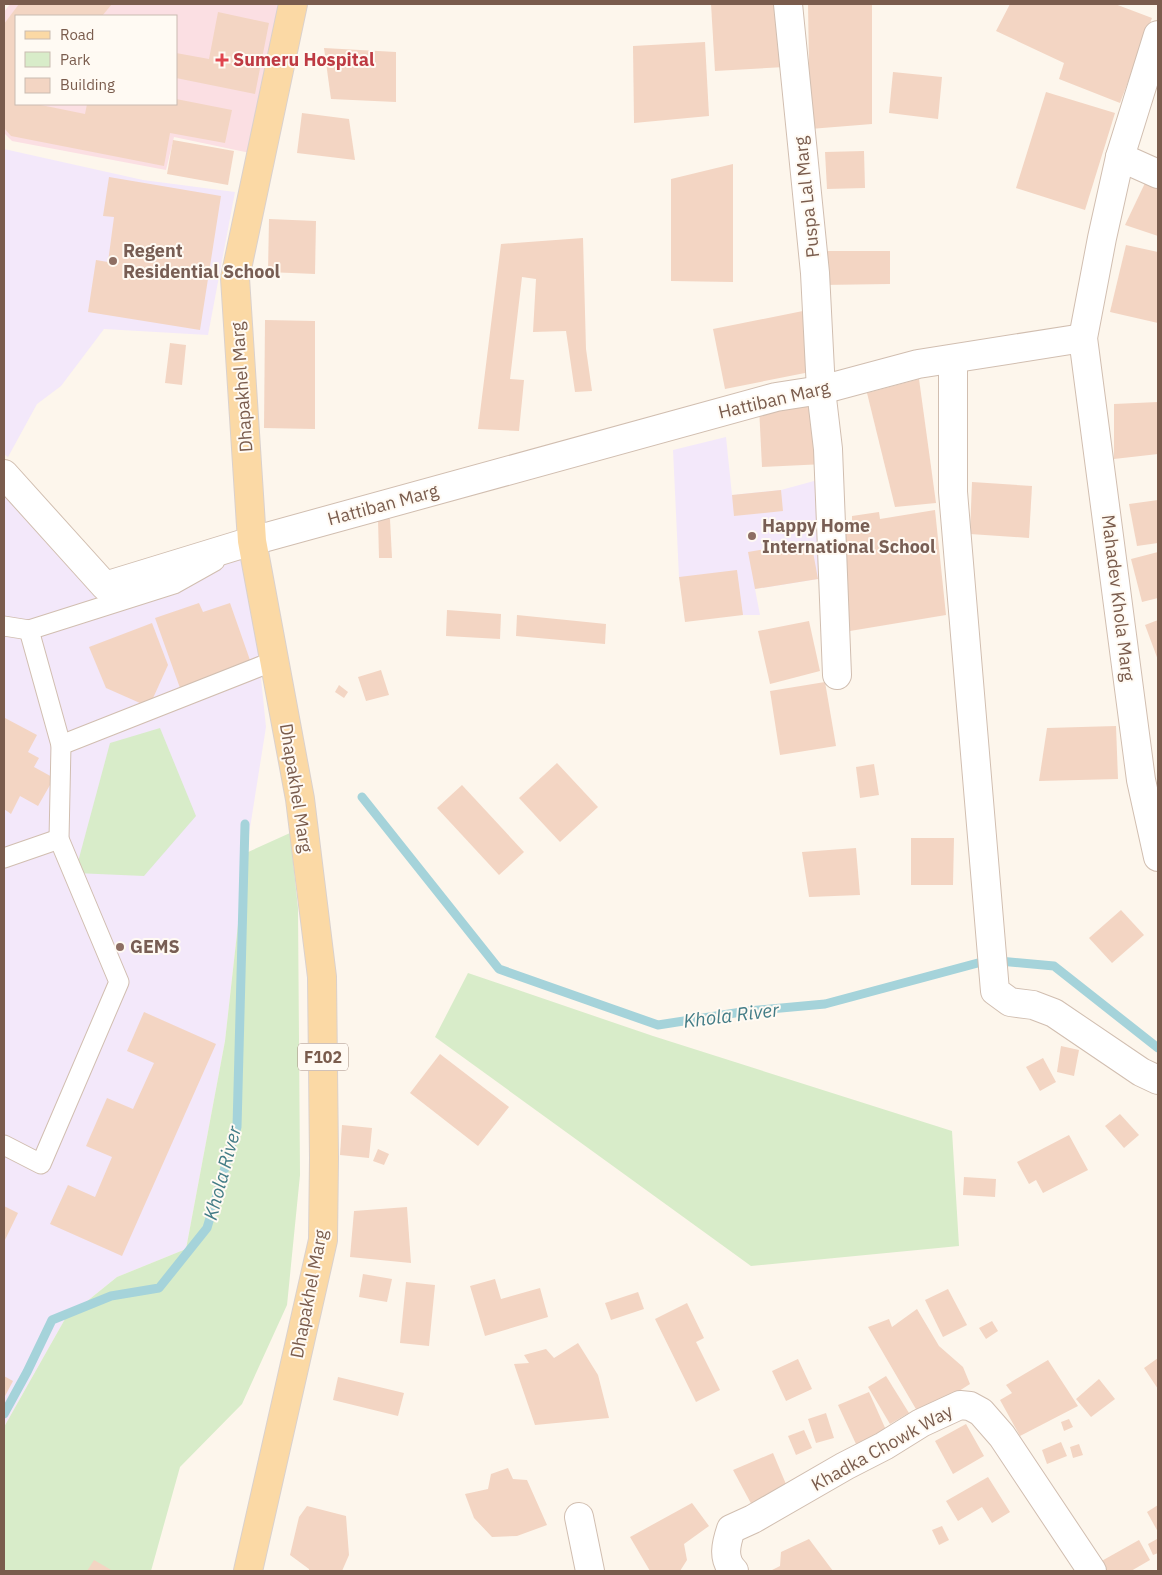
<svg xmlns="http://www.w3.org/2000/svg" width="1162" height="1575" font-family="'IBM Plex Sans',sans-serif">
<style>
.education{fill:#f3e8fa}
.medical{fill:#fbdfe3;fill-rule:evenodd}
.green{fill:#d8ecc9}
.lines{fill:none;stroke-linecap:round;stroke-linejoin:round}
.stream{stroke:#a5d3da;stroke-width:9}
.building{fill:#f3d5c3}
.service-casing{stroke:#d1beb0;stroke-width:21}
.pedestrian-casing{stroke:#d1beb0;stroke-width:30}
.minor-casing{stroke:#d1beb0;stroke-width:30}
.primary-casing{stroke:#dad1cd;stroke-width:30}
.service{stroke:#fff;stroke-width:19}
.pedestrian{stroke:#fff;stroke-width:28}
.minor{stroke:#fff;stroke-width:28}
.primary{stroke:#fbd9a5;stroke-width:28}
.health-dot{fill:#e0444e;stroke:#fffaf3;stroke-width:2}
.education-dot{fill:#8d6e63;stroke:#fffaf3;stroke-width:2}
.labels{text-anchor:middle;stroke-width:4;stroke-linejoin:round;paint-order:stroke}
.shield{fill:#fffaf3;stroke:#a28b7f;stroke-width:1}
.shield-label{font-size:16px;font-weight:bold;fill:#7a5c4d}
.health-label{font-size:18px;font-weight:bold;fill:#be3a42;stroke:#fffaf3;text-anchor:start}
.street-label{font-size:18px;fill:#7a5c4d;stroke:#fffaf3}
.education-label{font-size:18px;font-weight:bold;fill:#785e54;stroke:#fffaf3;text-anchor:start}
.water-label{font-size:19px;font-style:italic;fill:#437c86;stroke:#fffaf3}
</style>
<rect width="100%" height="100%" fill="#fdf6ec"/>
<g class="education">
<path d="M4 149 143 180 235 192 208 335 104 329 61 386 37 404 8 457 4 454Z"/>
<path d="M726 437 732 495 781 490 825 478 828 579H818L755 589 760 615H743L679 577 673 450Z"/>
<path d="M4 474 105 586 248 551 266 727 246 853 225 1041 186 1249 117 1277 65 1319 4 1427Z"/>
</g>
<path class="medical" d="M10 4H278L250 153 174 137 166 170 12 141 4 133V12ZM16 16H176V104H16Z"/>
<g class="green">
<path d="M160 728 196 816 144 876 75 873 110 743Z"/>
<path d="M290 833 298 908 300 1175 287 1305 242 1404 180 1467 151 1571H4V1427L65 1319 117 1277 186 1249 225 1041 246 853Z"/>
<path d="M468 973 653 1036 952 1131 959 1246 751 1266 435 1037Z"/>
</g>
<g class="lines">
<g class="stream">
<path d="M362 797 499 969 658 1025 748 1011 825 1004 989 960 1054 966 1158 1048"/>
<path d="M4 1414 27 1372 52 1320 111 1296 159 1288 207 1228 237 1127 245 824"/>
</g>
</g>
<g class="building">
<path d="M19 4H112L102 16H16V104H42L41 105 85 114 87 104H176V99L232 110 225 143 170 133 164 166 11 136 4 128V24Z"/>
<path d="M711 4H781L785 67 715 71Z"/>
<path d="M808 4H872V124L810 129Z"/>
<path d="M1010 4H1115L1152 18 1120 103 1059 79 1064 63 996 31Z"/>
<path d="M218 12 269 23 255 94 176 78V53L209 59Z"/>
<path d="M705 42 709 116 634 123 633 46Z"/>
<path d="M324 48 396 52V102L331 99Z"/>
<path d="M893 72 942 77 938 119 889 113Z"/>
<path d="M1046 92 1115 113 1085 210 1016 188Z"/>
<path d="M302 113 349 119 355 160 297 153Z"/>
<path d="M173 140 234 151 228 185 167 174Z"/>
<path d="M864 151 865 188 827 189 825 152Z"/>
<path d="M733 164V282L671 281V179Z"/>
<path d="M109 177 221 196 200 330 88 312 96 260 108 262 114 217 103 216Z"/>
<path d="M1145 183 1158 188V236L1125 225Z"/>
<path d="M269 219 316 221 315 274 268 272Z"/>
<path d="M583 238 586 349 592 391 575 392 566 331 533 332 536 279 522 277 510 379 524 380 519 431 478 429 501 244Z"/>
<path d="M1126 245 1158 252V323L1110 312Z"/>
<path d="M821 251H890V284L822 285Z"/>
<path d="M803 311 815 371 725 389 713 329Z"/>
<path d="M265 320 315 321V429L264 428Z"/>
<path d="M170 343 186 345 182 385 165 383Z"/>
<path d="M919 379 936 503 895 507 867 393Z"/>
<path d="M1158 402V454L1114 459V404Z"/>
<path d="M822 404 825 464 762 467 759 407Z"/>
<path d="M972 482 1032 486 1029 538 970 534Z"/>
<path d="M781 490 783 511 734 516 732 495Z"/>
<path d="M1158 500V543L1137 546 1129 504Z"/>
<path d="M935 510 946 615 844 632 835 526 852 525V516L879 512 880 519Z"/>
<path d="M378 519H390L392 558H379Z"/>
<path d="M811 541 818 579 755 589 748 552Z"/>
<path d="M1158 552V598L1142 602 1131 559Z"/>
<path d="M737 570 743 615 685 622 679 577Z"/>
<path d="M199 603 203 612 230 603 251 663 180 688 155 618Z"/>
<path d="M447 610 501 614 500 639 446 636Z"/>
<path d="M517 615 606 624 605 644 516 636Z"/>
<path d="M1158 620V660L1145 625Z"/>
<path d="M809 621 820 671 770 684 758 631Z"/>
<path d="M152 623 168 665 149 707 106 688 89 647Z"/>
<path d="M381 670 389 695 366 701 358 677Z"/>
<path d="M825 682 836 746 780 755 770 691Z"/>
<path d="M339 685 348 692 344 698 335 692Z"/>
<path d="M5 718 37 735 28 752 39 758 34 767 54 778 38 806 20 796 11 814 4 809Z"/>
<path d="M1116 726 1118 779 1039 781 1047 728Z"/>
<path d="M557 763 598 807 560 842 519 798Z"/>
<path d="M874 764 879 795 860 798 856 767Z"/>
<path d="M462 785 524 852 499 875 437 808Z"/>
<path d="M911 838H954L953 885H911Z"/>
<path d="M856 848 860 895 809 897 802 852Z"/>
<path d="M1121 910 1144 935 1112 963 1089 938Z"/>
<path d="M144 1012 216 1044 122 1256 50 1224 68 1185 95 1197 112 1157 86 1146 107 1098 133 1109 154 1063 127 1051Z"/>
<path d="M1061 1046 1079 1050 1074 1076 1057 1072Z"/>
<path d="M440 1054 509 1107 478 1146 410 1093Z"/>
<path d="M1043 1058 1056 1082 1040 1091 1026 1067Z"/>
<path d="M1120 1114 1139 1135 1124 1148 1105 1126Z"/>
<path d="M342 1125 372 1128 369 1158 340 1155Z"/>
<path d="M1069 1135 1088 1170 1043 1193 1036 1180 1029 1184 1017 1162Z"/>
<path d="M378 1149 389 1154 384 1165 373 1161Z"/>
<path d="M964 1177 996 1179 995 1197 963 1195Z"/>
<path d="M4 1206 18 1213 4 1242Z"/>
<path d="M407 1207 411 1263 350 1257 354 1211Z"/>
<path d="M363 1274 392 1279 387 1302 359 1297Z"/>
<path d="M495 1279 501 1299 540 1288 548 1317 485 1336 470 1286Z"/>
<path d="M406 1282 435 1285 429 1346 400 1343Z"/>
<path d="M948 1289 967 1325 943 1337 925 1300Z"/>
<path d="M638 1292 644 1309 611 1320 605 1303Z"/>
<path d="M687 1303 704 1338 696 1342 720 1390 696 1402 655 1319Z"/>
<path d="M917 1309 939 1346 963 1367 970 1384 920 1416 868 1327 889 1319 892 1327Z"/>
<path d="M992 1321 998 1331 986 1339 979 1328Z"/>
<path d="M578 1343 598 1375 609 1418 535 1425 514 1364 529 1363 524 1355 546 1349 554 1358Z"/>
<path d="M1158 1358V1389L1144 1368Z"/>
<path d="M798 1359 812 1389 786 1401 772 1371Z"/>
<path d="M1048 1360 1078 1406 1020 1436 1000 1400 1012 1393 1006 1385Z"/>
<path d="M4 1376 13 1381 4 1398Z"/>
<path d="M886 1376 909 1413 890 1424 868 1387Z"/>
<path d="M338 1377 404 1393 398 1416 333 1400Z"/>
<path d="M1099 1379 1115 1399 1091 1417 1076 1399Z"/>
<path d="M869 1392 886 1430 856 1444 838 1405Z"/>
<path d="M826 1413 834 1438 816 1443 808 1419Z"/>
<path d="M1069 1419 1073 1427 1064 1431 1061 1422Z"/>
<path d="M966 1424 984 1456 953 1474 935 1441Z"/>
<path d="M804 1430 812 1448 796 1455 788 1436Z"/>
<path d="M1061 1442 1067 1456 1047 1464 1042 1450Z"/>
<path d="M1079 1444 1083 1455 1073 1458 1070 1447Z"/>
<path d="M773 1453 788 1489 754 1509 733 1470Z"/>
<path d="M508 1468 513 1479 527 1480 547 1525 517 1536 492 1537 474 1518 465 1494 488 1489 491 1474Z"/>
<path d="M988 1477 1010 1512 992 1523 982 1507 958 1521 946 1501Z"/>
<path d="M692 1503 709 1526 684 1544 687 1560 680 1571H650L630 1537Z"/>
<path d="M1158 1505V1532L1147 1512Z"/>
<path d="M307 1506 346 1516 349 1555 342 1571H309V1569L290 1555 299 1517Z"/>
<path d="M942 1526 949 1540 939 1545 932 1530Z"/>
<path d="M809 1539 833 1571H770L780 1566 781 1552Z"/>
<path d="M1157 1539 1158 1553 1153 1555 1148 1544Z"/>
<path d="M1139 1540 1150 1560 1131 1571H1103L1098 1563Z"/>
<path d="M94 1560 113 1571H87Z"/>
</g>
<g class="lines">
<defs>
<g id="service">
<path d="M4 626 29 630"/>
<path d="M61 745 274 661"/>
<path d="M4 858 59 839"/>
<path d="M4 1145 41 1164 119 982 59 839 61 745 29 630 174 584 215 561"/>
</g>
<path id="pedestrian" d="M4 474 105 586 252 541"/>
<g id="minor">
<path d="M788 4 815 273 821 390 828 449 837 675"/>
<path d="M1158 35 1120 157 1102 238 1083 338 1141 780 1158 857"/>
<path d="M1120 157 1158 174"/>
<path d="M953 359V492L995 991 1010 1002 1033 1005 1054 1013 1141 1072 1158 1080"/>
<path d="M252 541 776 397 821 390 918 364 1083 338"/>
<path d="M579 1517 590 1571"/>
<path d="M734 1571C722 1559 726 1544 731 1529L753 1519 845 1466 884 1446 921 1423 960 1405 970 1406 981 1412 1002 1436 1092 1571"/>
</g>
<path id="primary" d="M248 1571 323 1240 324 1158 322 977 300 799 252 541 235 278 293 4"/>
</defs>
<use href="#service" class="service-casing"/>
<use href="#pedestrian" class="pedestrian-casing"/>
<use href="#minor" class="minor-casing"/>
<use href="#primary" class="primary-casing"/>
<use href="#service" class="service"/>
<use href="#pedestrian" class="pedestrian"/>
<use href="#minor" class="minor"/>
<use href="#primary" class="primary"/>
</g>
<path class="health-dot" d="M219.5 52.5h5v5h5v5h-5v5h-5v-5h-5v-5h5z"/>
<g class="education-dot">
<circle cx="113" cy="261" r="5"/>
<circle cx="752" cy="536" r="5"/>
<circle cx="120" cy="947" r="5"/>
</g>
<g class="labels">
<rect class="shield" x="298" y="1043.5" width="50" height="27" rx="4"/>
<g class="shield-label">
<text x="323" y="1063">F102</text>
</g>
<g class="health-label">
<text x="233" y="66">Sumeru Hospital</text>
</g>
<g class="street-label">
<text transform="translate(807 197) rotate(-96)" y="6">Puspa Lal Marg</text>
<text transform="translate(242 387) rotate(-94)" y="6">Dhapakhel Marg</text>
<text transform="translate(774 400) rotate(-13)" y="6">Hattiban Marg</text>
<text transform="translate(383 505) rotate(-15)" y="6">Hattiban Marg</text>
<text transform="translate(1118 598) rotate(83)" y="6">Mahadev Khola Marg</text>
<text transform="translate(296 788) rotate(81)" y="6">Dhapakhel Marg</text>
<text transform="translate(309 1294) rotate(-79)" y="6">Dhapakhel Marg</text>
<text transform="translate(882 1448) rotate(-29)" y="6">Khadka Chowk Way</text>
</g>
<g class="education-label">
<text x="123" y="257">Regent<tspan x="123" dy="21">Residential School</tspan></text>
<text x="762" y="532">Happy Home<tspan x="762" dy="21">International School</tspan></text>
<text x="130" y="953">GEMS</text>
</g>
<g class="water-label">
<text transform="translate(731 1015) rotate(-7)" y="7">Khola River</text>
<text transform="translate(222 1173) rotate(-75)" y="7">Khola River</text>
</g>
</g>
<rect width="1162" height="1575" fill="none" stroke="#7a5c4d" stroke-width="10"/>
<rect x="15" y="15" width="162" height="90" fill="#fffaf3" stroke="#cabbb1"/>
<rect x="25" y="31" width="25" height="8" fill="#fbd9a5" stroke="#cabbb1"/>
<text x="60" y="40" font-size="15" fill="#7a5c4d">Road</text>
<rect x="25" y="52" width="25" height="15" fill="#d8ecc9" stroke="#cabbb1"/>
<text x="60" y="65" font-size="15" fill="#7a5c4d">Park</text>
<rect x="25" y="78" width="25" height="15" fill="#f3d5c3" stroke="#cabbb1"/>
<text x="60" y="90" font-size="15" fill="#7a5c4d">Building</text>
</svg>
